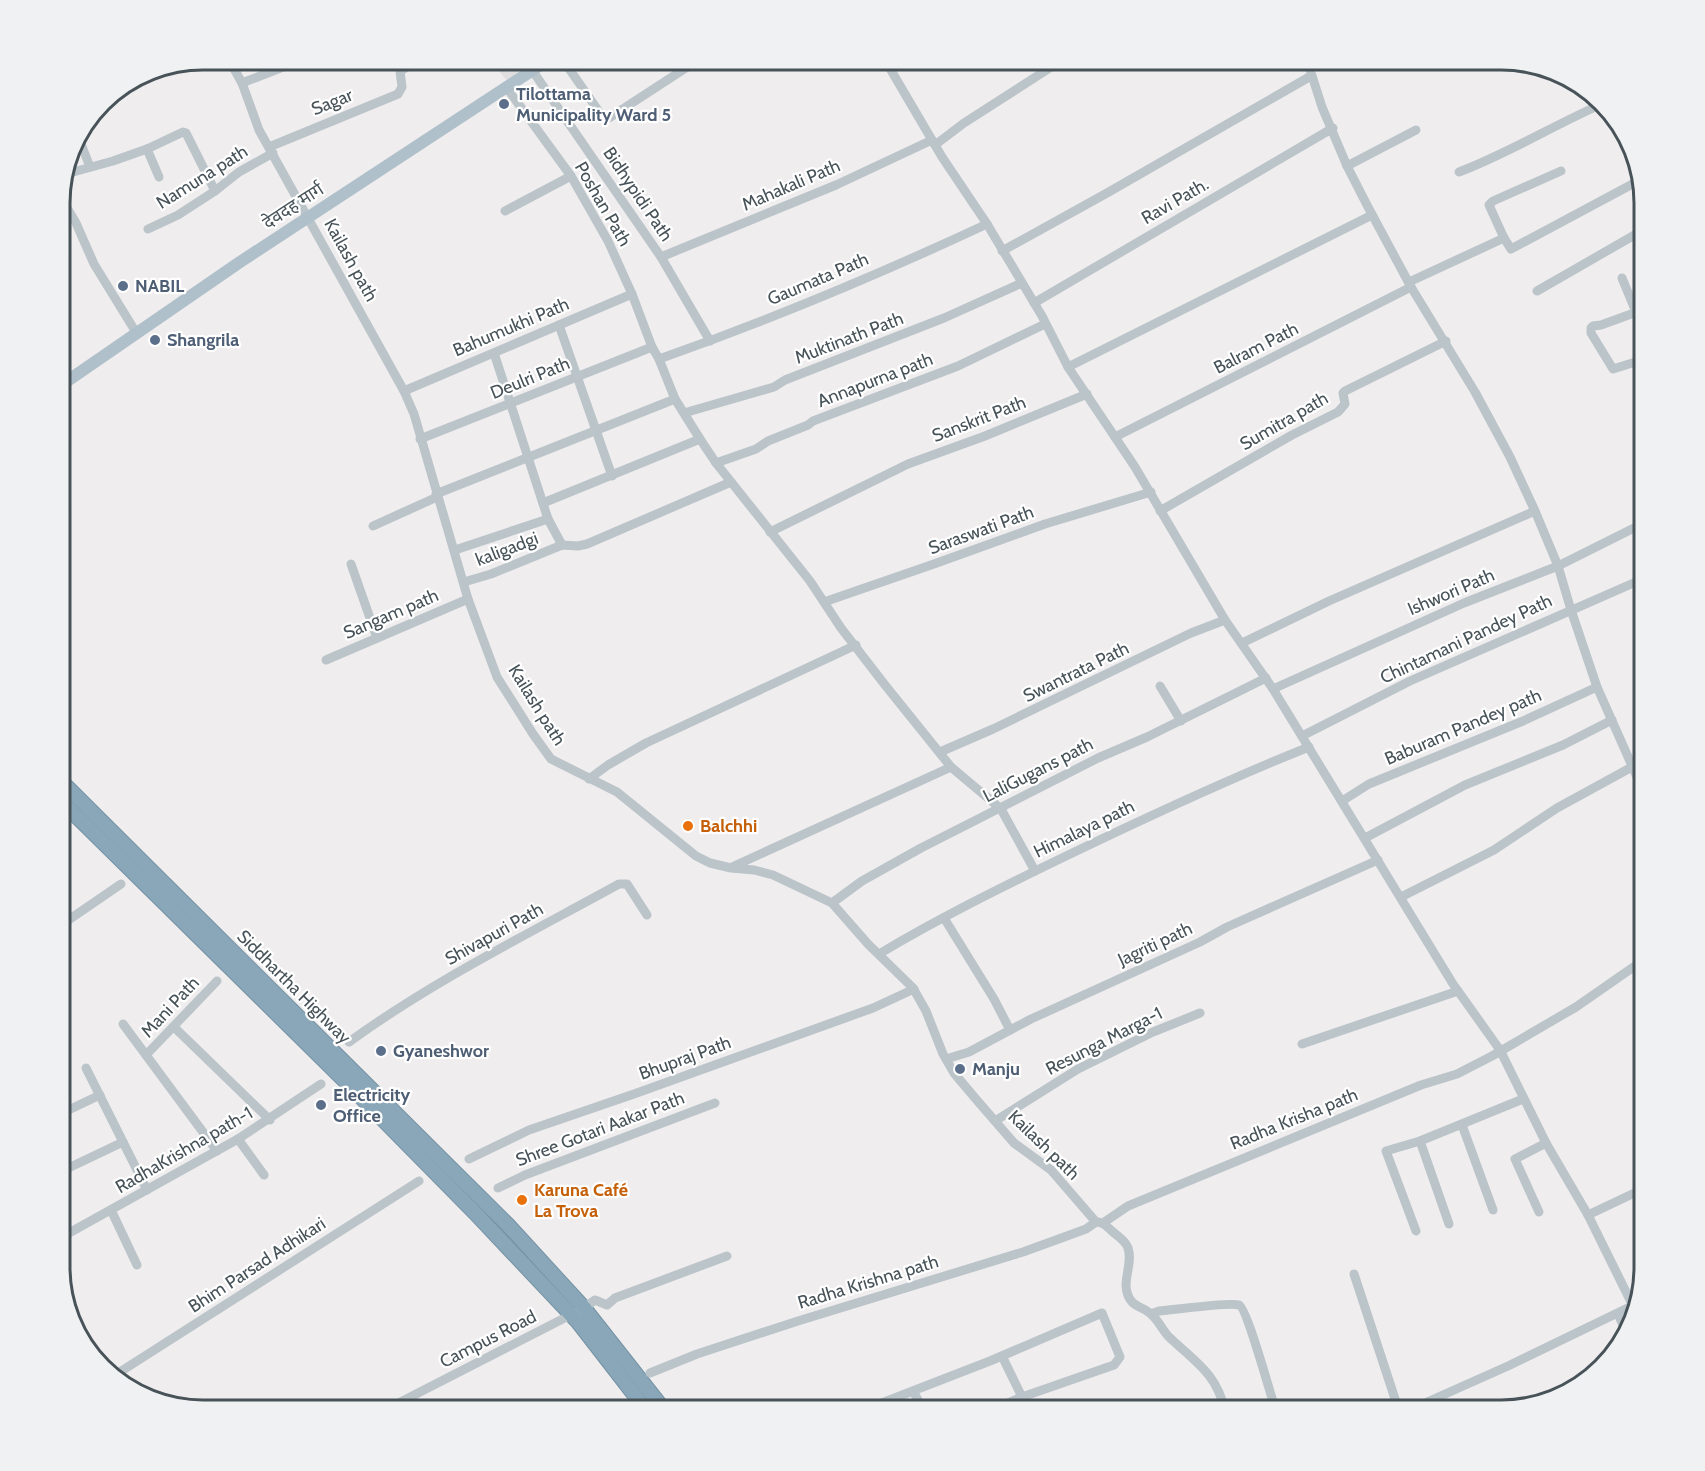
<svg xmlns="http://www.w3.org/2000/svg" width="1705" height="1471" font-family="Cabin,'Noto Sans Devanagari',sans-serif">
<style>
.education{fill:#e1dedf}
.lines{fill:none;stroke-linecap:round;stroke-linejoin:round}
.highway-casing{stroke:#7492a4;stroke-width:16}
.minor{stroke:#bac4c9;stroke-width:9}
.major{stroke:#afc0ca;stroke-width:12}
.highway{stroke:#89a7b8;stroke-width:14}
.service-dot{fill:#5c6f8a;stroke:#fff;stroke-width:2}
.food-dot{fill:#e8710a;stroke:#fff;stroke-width:2}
.labels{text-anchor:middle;stroke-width:4.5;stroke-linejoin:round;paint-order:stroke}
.service-label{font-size:18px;font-weight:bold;fill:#4e5e75;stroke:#fff;text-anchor:start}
.street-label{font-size:18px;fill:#475359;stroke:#fff}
.food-label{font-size:18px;font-weight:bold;fill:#c56008;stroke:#fff;text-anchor:start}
.rim{fill:none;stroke:#475359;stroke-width:3}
</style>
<rect width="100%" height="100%" fill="#f0edee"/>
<path class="education" d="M491 60H537L506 80Z"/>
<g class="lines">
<defs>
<g id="highway">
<path d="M60 780 508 1225 584 1308 665 1411"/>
<path d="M60 800 345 1081 476 1214 578 1322 647 1411"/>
</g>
</defs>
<use href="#highway" class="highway-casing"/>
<g class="minor">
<path d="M229 60 242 83 259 130 404 391 414 414 468 599 497 677 533 734 551 759 617 792 696 856 710 863 731 868 754 870 773 875 832 903 868 944 913 988 926 1011 943 1054 954 1073 975 1098 1014 1143 1051 1170 1096 1222"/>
<path d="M563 60 602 116 609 118 698 60"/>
<path d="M885 60 942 157 987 224 1042 316 1068 367 1135 467 1225 620 1273 689 1453 984 1500 1050 1546 1143 1588 1215 1633 1306"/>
<path d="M1307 60 1322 107 1347 166 1368 207 1411 287 1475 392 1510 457 1535 511 1558 566 1571 610 1597 687 1645 795"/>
<path d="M532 70 661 257 710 341"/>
<path d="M242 83 301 60"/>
<path d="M506 87 571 176 608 241 632 294 652 347 659 359 675 399 700 439 716 463 810 581 841 628 885 685 951 767 1001 809 1035 871"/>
<path d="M78 136 90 167"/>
<path d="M935 145 964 123 1062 60"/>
<path d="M269 147 398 94 402 87 400 71 419 60"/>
<path d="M147 149 159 177"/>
<path d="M1347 166 1416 130"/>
<path d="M1459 172C1509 153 1554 125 1602 104"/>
<path d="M66 174 113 161 147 149 183 132 186 133 215 191"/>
<path d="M60 196 76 223 94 264 137 334"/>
<path d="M505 211 571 176"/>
<path d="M148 229 178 215 215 191 239 172 273 153"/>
<path d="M1504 238 1489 205 1493 201 1561 171"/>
<path d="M1002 251 1107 193 1311 76"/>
<path d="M661 257 836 185 932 140"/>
<path d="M1622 278 1636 312"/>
<path d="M1409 282 1504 238 1511 249 1640 180"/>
<path d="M1537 291 1645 229"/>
<path d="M1034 303 1333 128"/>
<path d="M559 325 612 476"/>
<path d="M494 353 548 519 562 545"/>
<path d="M659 359C770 320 880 274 987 224"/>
<path d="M1645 359 1613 369 1591 333V328L1593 326 1601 325 1645 309"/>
<path d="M1068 367 1372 215"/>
<path d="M404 391 632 294"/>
<path d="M684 413 774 387 785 380 944 318 1022 283"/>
<path d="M1115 437 1411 287"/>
<path d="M420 439 652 347"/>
<path d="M716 463 756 449 768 441 808 425 813 421 958 366 1045 324"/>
<path d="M436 494 675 399"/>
<path d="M543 503 700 439"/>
<path d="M1160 511 1292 435 1338 412 1345 404 1343 393 1345 391 1446 341"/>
<path d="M373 526 437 497"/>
<path d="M770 532 908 464 985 436 1087 394"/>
<path d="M455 550 548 519"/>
<path d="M351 564 377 638"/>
<path d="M464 582 491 574 562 545 578 546 587 544 731 482"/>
<path d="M824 602 934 564 1045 524 1151 492"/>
<path d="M1242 643 1329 601 1535 511"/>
<path d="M326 660 468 599"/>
<path d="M1160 686 1181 721"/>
<path d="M1273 689 1464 603 1558 566 1642 524"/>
<path d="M1302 736 1410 681 1645 578"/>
<path d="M940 752 993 729 1191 633 1225 620"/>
<path d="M589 779 608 765 646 743 856 645"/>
<path d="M1342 801 1369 784 1523 721 1597 687"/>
<path d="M1365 838 1465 785 1563 745 1612 720"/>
<path d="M732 867 951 767"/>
<path d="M1401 897 1494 850 1557 808 1632 767"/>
<path d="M832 903 862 881 921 848 1098 758 1147 737 1266 678"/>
<path d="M944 918 994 999 1010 1030"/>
<path d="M60 922 67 921 121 884"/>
<path d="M879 954C939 918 1002 887 1064 857 1145 818 1226 780 1309 747"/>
<path d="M123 1024 217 1151"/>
<path d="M174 1027 270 1120"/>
<path d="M349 1042C433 981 528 934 619 884H627L647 915"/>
<path d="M1302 1044 1458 991"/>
<path d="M146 1055 217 981"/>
<path d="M946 1059 969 1052 1031 1019 1200 942 1227 927 1378 860"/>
<path d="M86 1068 147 1190"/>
<path d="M60 1114 100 1095"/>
<path d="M995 1121 1078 1069 1153 1032 1200 1013"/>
<path d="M1462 1125 1493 1210"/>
<path d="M238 1139 264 1175"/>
<path d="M1420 1141 1449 1224"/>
<path d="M469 1159 529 1130 634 1094 873 1008 914 989"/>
<path d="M60 1172 123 1142"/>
<path d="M498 1188 525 1175 715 1103"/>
<path d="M111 1210 137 1265"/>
<path d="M1539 1212 1515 1159 1546 1143"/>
<path d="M1588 1215 1645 1188"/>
<path d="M1098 1222C1105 1223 1107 1227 1113 1232 1118 1236 1126 1241 1128 1248 1134 1266 1118 1285 1132 1302 1137 1307 1146 1309 1151 1314 1158 1320 1162 1329 1168 1336 1194 1361 1217 1373 1225 1411"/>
<path d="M1103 1223 1128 1206 1421 1085 1457 1074 1492 1056 1576 1007 1645 959"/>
<path d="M1416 1231 1386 1151 1420 1141 1523 1099"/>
<path d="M60 1238 238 1139 321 1084"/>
<path d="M1354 1274 1399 1411"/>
<path d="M1151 1314 1159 1311C1174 1310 1229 1302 1239 1305 1247 1308 1271 1397 1276 1411"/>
<path d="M1618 1314 1627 1334"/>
<path d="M1002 1356 1022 1397"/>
<path d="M650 1373 697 1354 798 1321 1023 1252 1086 1229 1096 1222"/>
<path d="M112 1377 419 1181"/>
<path d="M913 1391 924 1411"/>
<path d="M383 1411 584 1308 595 1300 607 1305 615 1298 727 1256"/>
<path d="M861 1411 990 1361 1102 1313 1120 1357 1114 1365 1022 1397 989 1411"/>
<path d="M1407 1411 1508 1366 1636 1304"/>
</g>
<path class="major" d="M60 386 240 262 548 60"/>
<use href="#highway" class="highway"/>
</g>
<g class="service-dot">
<circle cx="504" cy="104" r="6"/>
<circle cx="123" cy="286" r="6"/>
<circle cx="155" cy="340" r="6"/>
<circle cx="381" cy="1051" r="6"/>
<circle cx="960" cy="1069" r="6"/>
<circle cx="321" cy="1105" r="6"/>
</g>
<g class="food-dot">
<circle cx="688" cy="826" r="6"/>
<circle cx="522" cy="1200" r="6"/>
</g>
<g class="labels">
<g class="service-label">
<text x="516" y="100">Tilottama<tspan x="516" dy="21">Municipality Ward 5</tspan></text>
<text x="135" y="292">NABIL</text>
<text x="167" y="346">Shangrila</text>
<text x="393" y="1057">Gyaneshwor</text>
<text x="972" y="1075">Manju</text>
<text x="333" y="1101">Electricity<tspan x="333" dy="21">Office</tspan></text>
</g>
<g class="street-label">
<text transform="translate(332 102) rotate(-22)" y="6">Sagar</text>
<text transform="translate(202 177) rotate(-32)" y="6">Namuna path</text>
<text transform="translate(791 185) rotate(-23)" y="6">Mahakali Path</text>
<text transform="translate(638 194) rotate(56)" y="6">Bidhypidi Path</text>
<text transform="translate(1175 201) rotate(-30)" y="6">Ravi Path.</text>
<text transform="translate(603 204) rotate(60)" y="6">Poshan Path</text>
<text transform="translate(293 206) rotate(-33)" y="6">देवदह मार्ग</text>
<text transform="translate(351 260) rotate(61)" y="6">Kailash path</text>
<text transform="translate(818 279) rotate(-23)" y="6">Gaumata Path</text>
<text transform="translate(511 327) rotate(-23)" y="6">Bahumukhi Path</text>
<text transform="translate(849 338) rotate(-21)" y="6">Muktinath Path</text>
<text transform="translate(1256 348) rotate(-27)" y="6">Balram Path</text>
<text transform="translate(530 378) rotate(-22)" y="6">Deulri Path</text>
<text transform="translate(875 380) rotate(-21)" y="6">Annapurna path</text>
<text transform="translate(979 419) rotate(-21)" y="6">Sanskrit Path</text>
<text transform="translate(1284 421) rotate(-30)" y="6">Sumitra path</text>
<text transform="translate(981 530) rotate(-20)" y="6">Saraswati Path</text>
<text transform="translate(507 549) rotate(-21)" y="6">kaligadgi</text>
<text transform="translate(1451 592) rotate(-23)" y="6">Ishwori Path</text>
<text transform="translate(391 614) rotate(-23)" y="6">Sangam path</text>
<text transform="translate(1466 639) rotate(-25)" y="6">Chintamani Pandey Path</text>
<text transform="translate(1076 672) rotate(-26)" y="6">Swantrata Path</text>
<text transform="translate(537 705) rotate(58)" y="6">Kailash path</text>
<text transform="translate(1463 727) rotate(-23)" y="6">Baburam Pandey path</text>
<text transform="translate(1038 770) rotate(-27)" y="6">LaliGugans path</text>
<text transform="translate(1084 829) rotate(-26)" y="6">Himalaya path</text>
<text transform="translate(494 934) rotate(-29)" y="6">Shivapuri Path</text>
<text transform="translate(1155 944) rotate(-25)" y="6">Jagriti path</text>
<text transform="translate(294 987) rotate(45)" y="6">Siddhartha Highway</text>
<text transform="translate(170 1007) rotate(-47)" y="6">Mani Path</text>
<text transform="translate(1104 1041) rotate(-27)" y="6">Resunga Marga-1</text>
<text transform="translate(685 1058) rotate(-20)" y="6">Bhupraj Path</text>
<text transform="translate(1294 1119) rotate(-22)" y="6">Radha Krisha path</text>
<text transform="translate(600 1129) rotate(-21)" y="6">Shree Gotari Aakar Path</text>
<text transform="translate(1044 1145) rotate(44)" y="6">Kailash path</text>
<text transform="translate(184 1150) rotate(-30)" y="6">RadhaKrishna path-1</text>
<text transform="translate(257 1265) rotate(-33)" y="6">Bhim Parsad Adhikari</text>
<text transform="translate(868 1282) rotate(-17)" y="6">Radha Krishna path</text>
<text transform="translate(488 1339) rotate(-27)" y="6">Campus Road</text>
</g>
<g class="food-label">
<text x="700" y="832">Balchhi</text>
<text x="534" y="1196">Karuna Café<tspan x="534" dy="21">La Trova</tspan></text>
</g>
</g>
<path d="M0 0H1705V1471H0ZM203 70H1501A133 133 0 0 1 1634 203V1267A133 133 0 0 1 1501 1400H203A133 133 0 0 1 70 1267V203A133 133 0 0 1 203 70Z" fill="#f0f1f2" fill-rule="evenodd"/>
<path class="rim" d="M203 70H1501A133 133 0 0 1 1634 203V1267A133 133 0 0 1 1501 1400H203A133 133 0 0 1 70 1267V203A133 133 0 0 1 203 70Z"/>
</svg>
